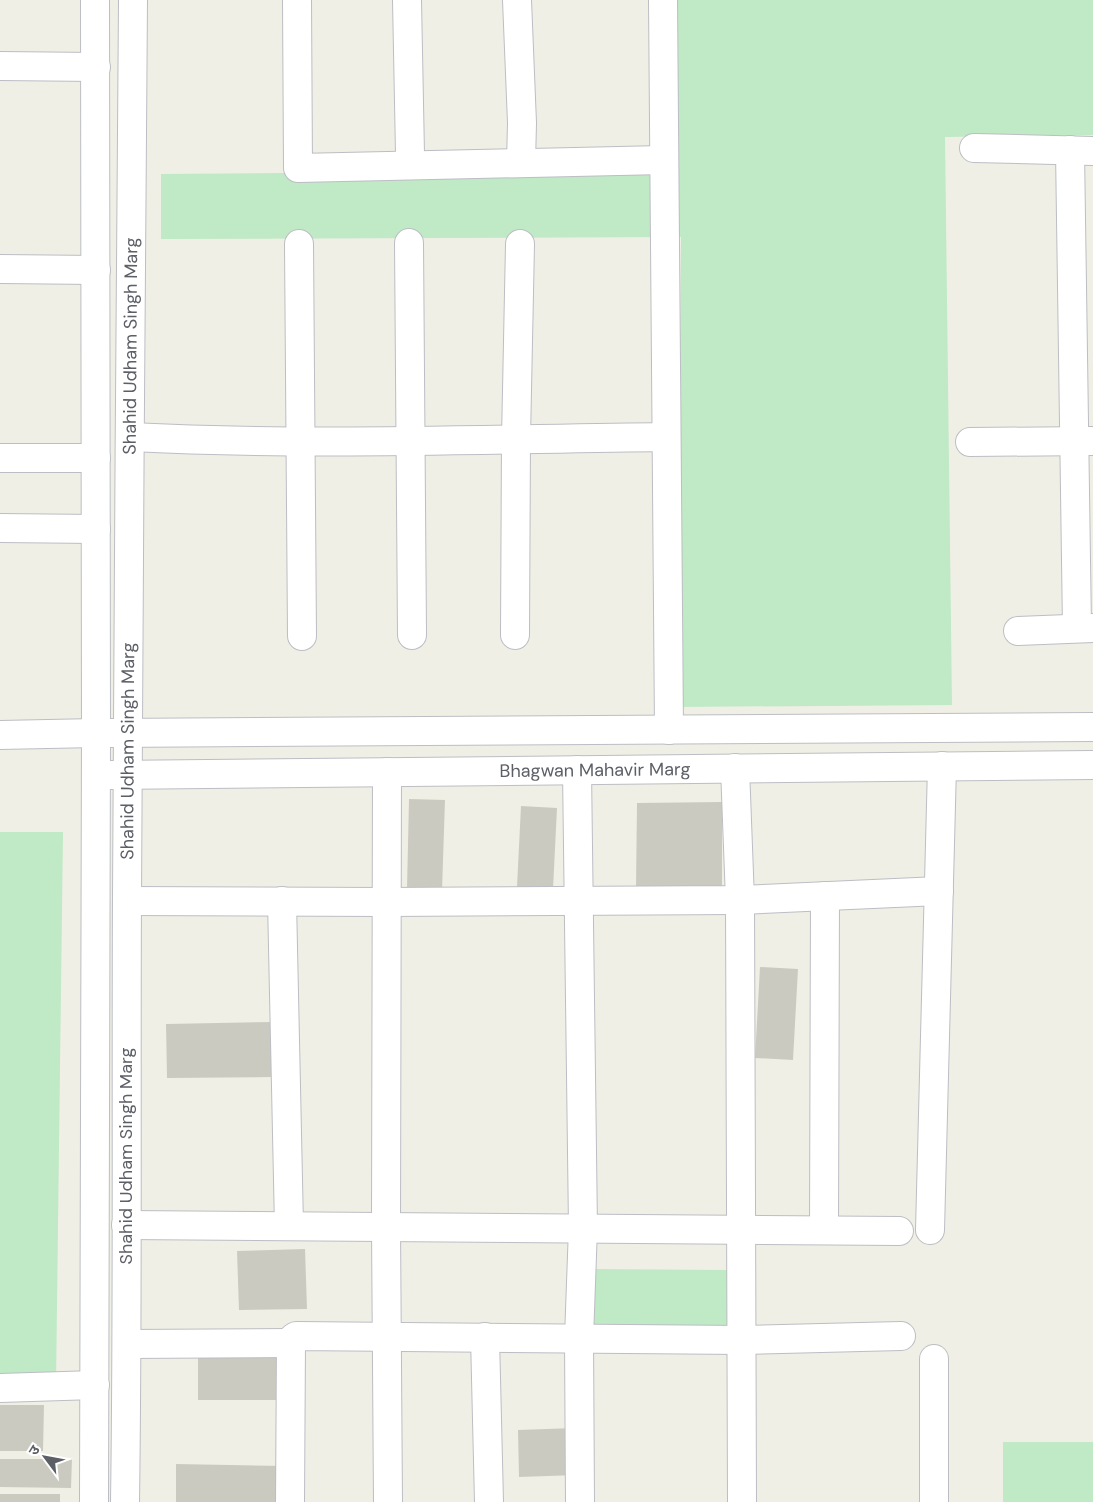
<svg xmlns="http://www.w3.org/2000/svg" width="1093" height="1502" font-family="'DM Sans','Noto Sans Devanagari',sans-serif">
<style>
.green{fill:#c0e9c6}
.building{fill:#cbcac1}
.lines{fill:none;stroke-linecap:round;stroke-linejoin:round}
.minor-casing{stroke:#bcbec4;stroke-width:30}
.tertiary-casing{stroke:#bcbec4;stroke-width:30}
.minor{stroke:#fff;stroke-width:28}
.tertiary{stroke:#fff;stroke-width:28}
.labels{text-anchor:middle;stroke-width:5;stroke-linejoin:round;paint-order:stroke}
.street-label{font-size:18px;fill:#5c5f66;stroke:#fff}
</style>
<rect width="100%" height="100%" fill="#f0efe5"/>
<g class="green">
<path d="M676 0H1093V135L945 137 952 705 678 707 681 237 161 239V174L677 170Z"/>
<path d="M0 832H63L56 1384 0 1385Z"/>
<path d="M593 1269 728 1270 727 1327H592Z"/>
<rect x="1003" y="1442" width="90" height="60"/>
</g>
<g class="building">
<path d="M409 799 445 800 442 891 407 889Z"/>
<path d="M722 802V895L636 887 637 803Z"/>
<path d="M521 806 557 808 553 889 517 887Z"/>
<path d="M760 967 798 969 793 1060 755 1058Z"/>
<path d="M274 1022V1077L167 1078 166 1024Z"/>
<path d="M305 1249 307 1309 239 1310 237 1251Z"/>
<rect x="198" y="1348" width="89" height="52"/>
<path d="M0 1405H44L43 1451H0Z"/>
<path d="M575 1428 577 1475 519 1477 518 1430Z"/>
<path d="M0 1459H72L71 1488 0 1487Z"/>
<path d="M176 1464 282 1466 281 1502H176Z"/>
<rect x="0" y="1494" width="60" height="8"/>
</g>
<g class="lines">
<defs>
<g id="minor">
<path d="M297 0 298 168 663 160"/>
<path d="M407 0 410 154"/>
<path d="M517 0 522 123 521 162"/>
<path d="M663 0 669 730"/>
<path d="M0 66 96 67"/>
<path d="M974 148 1093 151"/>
<path d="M1070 150 1077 628"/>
<path d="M409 243 412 635"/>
<path d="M299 244 302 636"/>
<path d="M0 269 96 270"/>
<path d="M130 437C308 446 488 439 666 437"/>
<path d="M970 442 1093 441"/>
<path d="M0 458H96"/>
<path d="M0 528 96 529"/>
<path d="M1018 631 1093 628"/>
<path d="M515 635 516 439 520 244"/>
<path d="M0 735 96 733"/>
<path d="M735 768 740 900 742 1502"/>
<path d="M577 770 583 1228 579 1338 580 1502"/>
<path d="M387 772 386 1227 388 1502"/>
<path d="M127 901 387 902 740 900 939 891"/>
<path d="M282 901 289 1226"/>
<path d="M126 1225 899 1231"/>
<path d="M824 1230 825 896"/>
<path d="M930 1230 942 766"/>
<path d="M485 1337 489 1502"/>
<path d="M127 1344 291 1343"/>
<path d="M934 1359V1502"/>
<path d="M0 1388 95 1385"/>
<path d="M290 1502 291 1343 293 1338 296 1336 742 1340 901 1336"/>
</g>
<g id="tertiary">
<path d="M110 733 1093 727"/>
<path id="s1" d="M110 775 1093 765"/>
<path d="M94 1502 96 733 95 0"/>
<path id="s2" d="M125 1502C128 1301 126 1099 127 898 128 599 131 299 133 0"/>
</g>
</defs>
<use href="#minor" class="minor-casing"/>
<use href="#tertiary" class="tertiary-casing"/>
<use href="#minor" class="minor"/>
<use href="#tertiary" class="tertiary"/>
</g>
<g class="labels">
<g class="street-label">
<text dy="6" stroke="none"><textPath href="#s2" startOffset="1156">Shahid Udham Singh Marg</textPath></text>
<text dy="6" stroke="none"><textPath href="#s2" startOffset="751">Shahid Udham Singh Marg</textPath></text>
<text dy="6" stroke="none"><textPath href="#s1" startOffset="485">Bhagwan Mahavir Marg</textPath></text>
<text transform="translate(126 1156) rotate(-90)" y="6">Shahid Udham Singh Marg</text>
</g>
</g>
<g transform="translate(45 1457) rotate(302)" stroke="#ffffff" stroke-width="4" paint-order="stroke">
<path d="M0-4L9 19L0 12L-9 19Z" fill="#5c5f66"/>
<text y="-8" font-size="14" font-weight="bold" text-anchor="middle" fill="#5c5f66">उ</text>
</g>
</svg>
